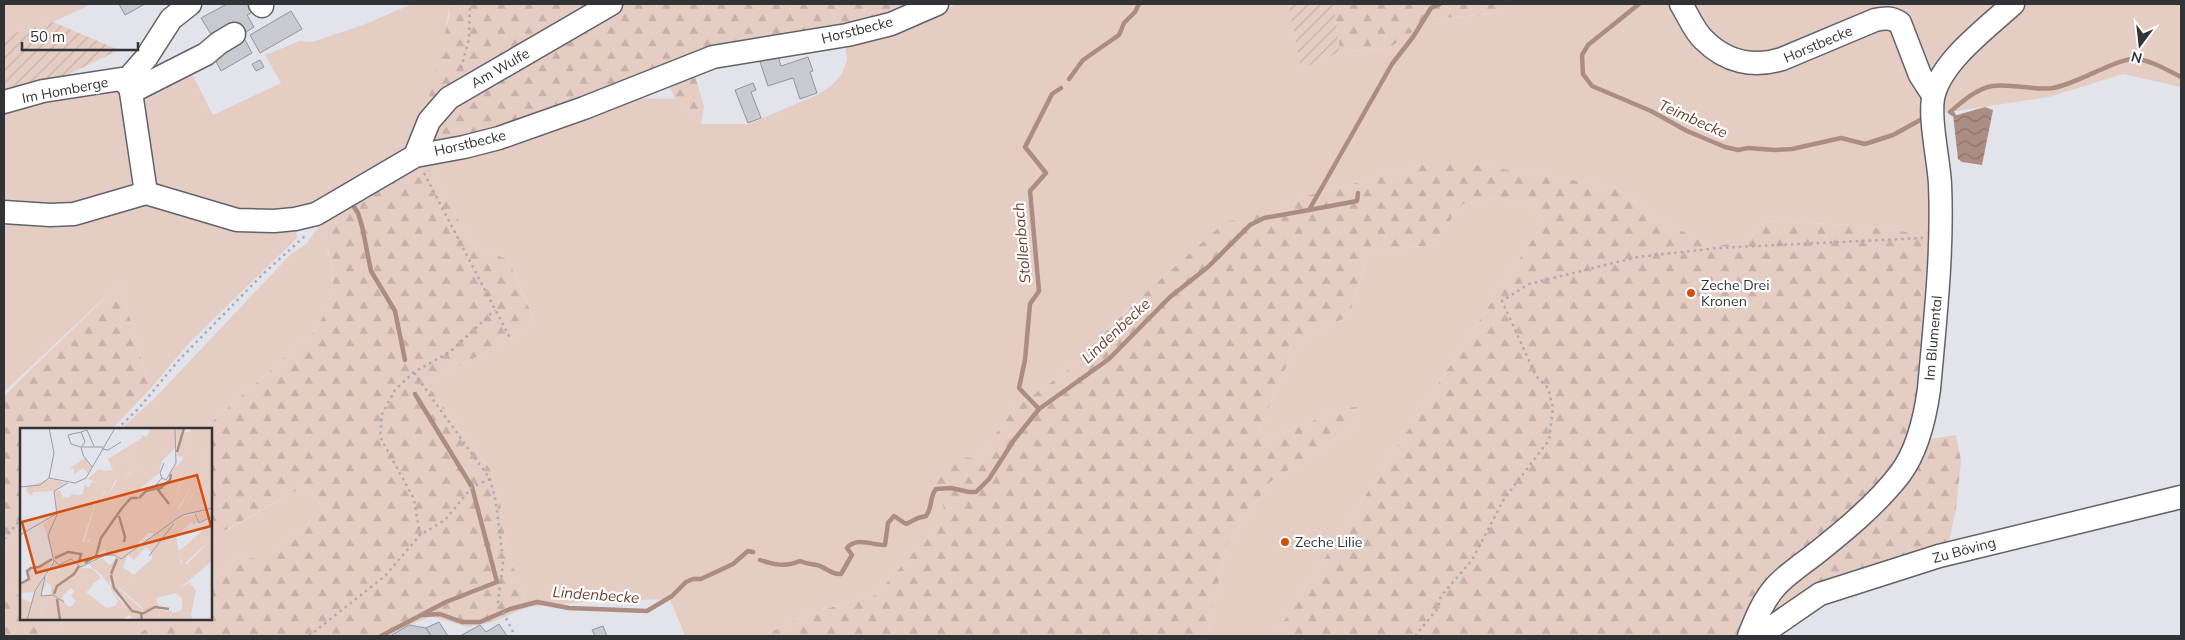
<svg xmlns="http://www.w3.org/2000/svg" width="2185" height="640" font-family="Mulish,sans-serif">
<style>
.grass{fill:#e6cdc4}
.forest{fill:url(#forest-firs)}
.garden{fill:url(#garden-furrows)}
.water{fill:url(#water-waves)}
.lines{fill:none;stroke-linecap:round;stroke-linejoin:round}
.stream{stroke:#ac8d82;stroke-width:4.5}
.building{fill:#c8c9d1;stroke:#93959c}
.minor-casing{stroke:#62636a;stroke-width:25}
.path{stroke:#abacb2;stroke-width:2.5;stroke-dasharray:2.5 4;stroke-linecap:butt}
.minor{stroke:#fff;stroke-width:22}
.poi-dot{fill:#d44e0f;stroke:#fff;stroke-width:2}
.labels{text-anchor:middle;stroke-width:4.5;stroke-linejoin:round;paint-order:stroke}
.street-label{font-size:14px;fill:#323336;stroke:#fff}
.poi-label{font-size:14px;fill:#323336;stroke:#fff;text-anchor:start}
.water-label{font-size:15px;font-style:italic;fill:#6e3f2e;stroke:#fff}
.inset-river{fill:none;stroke:#ac8d82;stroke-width:2.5}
.inset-road{fill:none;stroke:#9c9da3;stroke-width:1}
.view{fill:#d44e0f;fill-opacity:0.15;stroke:#d44e0f;stroke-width:2.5}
.inset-edge{fill:none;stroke:#323336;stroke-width:2.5}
</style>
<defs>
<pattern id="forest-firs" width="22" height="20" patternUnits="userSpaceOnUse" patternTransform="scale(1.25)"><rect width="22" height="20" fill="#e6cdc4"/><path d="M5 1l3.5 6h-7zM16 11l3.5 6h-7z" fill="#c6b0a9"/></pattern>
<pattern id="garden-furrows" width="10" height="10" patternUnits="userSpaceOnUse" patternTransform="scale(1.25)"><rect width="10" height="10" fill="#e6cdc4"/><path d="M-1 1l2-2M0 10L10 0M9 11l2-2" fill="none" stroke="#c6b0a9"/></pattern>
<pattern id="water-waves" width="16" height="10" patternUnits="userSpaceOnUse" patternTransform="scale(1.25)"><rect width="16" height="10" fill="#ac8d82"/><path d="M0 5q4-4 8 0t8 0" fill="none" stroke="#8d746b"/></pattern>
</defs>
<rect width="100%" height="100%" fill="#e2e3eb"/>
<g class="grass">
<path d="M4 4H92L53 22 4 36Z"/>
<path d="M412 4H450L438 78 409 149 315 209 267 218 153 190 137 101 189 68 213 115 281 83 265 55 300 41 312 42 363 25Z"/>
<path d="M957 4H1288L1301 69 1340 52 1389 48 1431 19 1491 14 1512 4H2005L1931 76 1902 18 1736 64 1887 23 1915 75 1923 105 1934 232H1907L1853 225 1764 221 1745 244 1710 245 1662 221 1615 187 1471 164H1426L1306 196 1283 208 1133 303 1068 370 1013 409 978 460 937 484 947 516 876 595 804 615 764 636H685L670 599 597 601 528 607 506 547 500 500 490 469 426 383 505 342 535 321 508 259 475 249 424 160 629 98 675 99 701 124H749L819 94 831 86 842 74 847 60 845 43 889 33Z"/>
<path d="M2020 4H2181V87L2123 74 2049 97 1937 114 1946 79Z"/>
<path d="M120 86 139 181 130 192 93 204 4 208V105Z"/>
<path d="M1498 198 1533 204 1543 223 1274 636H1207L1227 544 1269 483 1353 427 1357 407 1344 408 1264 441 1260 427 1289 360 1310 334 1349 316 1368 252 1432 245 1463 204Z"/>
<path d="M137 203 296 229 297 238 189 343 150 389 120 283 4 392V218Z"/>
<path d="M320 225C334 270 344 296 309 336L204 429H121L153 400 290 255 306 244Z"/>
<path d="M306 485 325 511 260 561 238 555 211 583V518L225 531Z"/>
<path d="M21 530V598L4 582V548Z"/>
<path d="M43 619H162L135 636H61Z"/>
</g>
<g class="forest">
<path d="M450 4H928L693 69 704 107 701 124 675 99 663 72 621 91 423 149 419 134 449 17Z"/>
<path d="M1334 4H1512L1491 14 1431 19 1389 48 1340 52Z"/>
<path d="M424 160 475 249 508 259 535 322 505 342 426 383 490 469 500 500 506 547 528 607 490 623 467 627 431 616 385 636H135L162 619H211V583L238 555 260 560 325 511 306 485 224 531 211 518V429H204L309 336C333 309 338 285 328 250 324 239 319 228 321 217Z"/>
<path d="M1426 164H1472L1615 187 1662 221 1710 245 1745 244 1764 221 1853 225 1907 232H1934L1924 440 1956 435 1961 461 1956 509 1947 550 1816 591 1747 623 1742 636H1274L1543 223 1533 204 1498 198 1463 204 1432 245 1368 252 1349 316 1310 334 1289 360 1260 427 1264 441 1344 408 1357 407 1353 427 1269 483 1227 544 1207 636H764L804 615 876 595 946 516 937 484 950 453 978 460 1013 409 1068 370 1133 304 1225 222 1283 208 1306 196Z"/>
<path d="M120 283 150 389 112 429H21V530L4 548V396Z"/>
<path d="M4 582 21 598V619H43L61 636H4Z"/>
</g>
<g class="garden">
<path d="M1288 4H1334L1340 52 1301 69Z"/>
<path d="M53 22 119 50 48 84 4 98V36Z"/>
</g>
<path class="water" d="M1985 107 1993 110 1982 165 1962 162 1958 159 1953 114 1957 115Z"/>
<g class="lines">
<g class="stream">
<path d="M1639 4 1588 45 1582 55 1583 74 1592 86 1651 111 1687 131 1725 147 1738 150 1748 148 1775 150 1792 149 1841 138 1865 144 1893 135 1922 119"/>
<path d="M1069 79 1083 60 1119 35 1124 23 1135 12 1139 4"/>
<path d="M1953 114 1950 112C1962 102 1976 89 1992 86 2012 83 2036 91 2053 88 2077 84 2117 58 2135 59 2151 60 2167 70 2181 77"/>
<path d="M352 204 358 213 362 226 371 271 395 311 405 360"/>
<path d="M1309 210 1357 201 1358 193"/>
<path d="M1039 409 1019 388 1025 360 1030 304 1039 291 1030 191 1046 173 1025 147 1052 94 1061 88"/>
<path d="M760 560C774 565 786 567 800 561 807 564 811 564 817 565 826 567 831 575 841 574L852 555 847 548C857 536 874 546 885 545L888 523 894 516 906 524 918 518 926 516C933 507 929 497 936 489L951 488 969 492H976L989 479 1014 440 1039 409 1109 359 1170 297 1208 267 1250 225 1264 218 1309 210 1392 64 1413 37 1431 8 1440 4"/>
<path d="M423 615 440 614 462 622H480L510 609 537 602 569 608 647 611 672 596 686 582 693 579H701L733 564 748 551 753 552"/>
<path d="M381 636 446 602 497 582 472 487 415 394"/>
</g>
</g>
<g class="building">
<path d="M119 4H145L125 15Z"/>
<path d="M227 4H248L253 12 247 15 254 27 243 34 214 39 201 18Z"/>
<path d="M291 11 302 29 260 53 250 35Z"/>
<path d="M243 36 252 53 221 71 211 52Z"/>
<path d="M777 53 781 66 808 57 813 71 810 72 817 93 800 99 793 78 768 86 759 59Z"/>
<path d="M260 60 264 67 256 71 252 64Z"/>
<path d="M753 83 756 90 751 92 761 118 748 123 735 90Z"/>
<path d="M439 622 448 636H431L426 628Z"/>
<path d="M499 624 507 636H460L480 625 486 632Z"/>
<path d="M409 625 426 628 431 636H390Z"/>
<path d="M603 626 607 636H595L592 630Z"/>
</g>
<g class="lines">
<defs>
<g id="minor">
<path d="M260 4 262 6"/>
<path d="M1681 4C1688 15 1694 31 1704 40 1726 62 1753 68 1782 59L1875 20C1885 18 1891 17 1900 23L1920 75 1933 95"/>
<path d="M125 82 146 58 171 19 190 4"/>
<path d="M131 92 206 54 219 43 234 34"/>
<path d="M4 102 43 91 121 79 129 86 131 92 146 193"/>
<path d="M415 156 429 121 449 98 611 4"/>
<path d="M4 212 50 215 74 214 146 193 237 220 274 221 295 219 316 214 415 156 464 147 499 138 584 108 713 57 847 35 891 24 937 4"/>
<path d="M1749 636C1756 618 1764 598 1778 584 1789 573 1802 564 1814 555 1844 531 1876 505 1900 474 1918 450 1925 418 1929 389 1935 321 1943 252 1940 184 1939 161 1928 115 1934 94 1943 60 1988 27 2013 4"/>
<path d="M1759 636 1820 594 1939 556 2181 497"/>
</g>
</defs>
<use href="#minor" class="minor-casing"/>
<g class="path">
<path d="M461 68 469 39 470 4"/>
<path d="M424 173 510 338"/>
<path d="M414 373 490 479 496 502 503 562 498 602 515 636"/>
<path d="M117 429 139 408 178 361 263 274 306 235"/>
<path d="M490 479 472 487 445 520 420 535 414 499 380 437 382 414 395 390 414 372 450 352 495 310"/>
<path d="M4 539 21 519"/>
<path d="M309 636 385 576 420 535"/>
<path d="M1415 636 1438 608 1441 596 1472 560 1504 499 1549 440 1553 408 1548 388 1536 376 1502 301 1529 284 1638 257 1717 248 1923 238"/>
</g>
<use href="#minor" class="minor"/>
</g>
<g class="poi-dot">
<circle cx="1691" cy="293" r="5"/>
<circle cx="1285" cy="542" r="5"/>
</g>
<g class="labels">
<g class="street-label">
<text transform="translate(857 30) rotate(-14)" y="5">Horstbecke</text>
<text transform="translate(1818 44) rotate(-23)" y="5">Horstbecke</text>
<text transform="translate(500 68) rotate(-30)" y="5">Am Wulfe</text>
<text transform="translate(65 90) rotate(-11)" y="5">Im Homberge</text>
<text transform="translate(470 143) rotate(-13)" y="5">Horstbecke</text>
<text transform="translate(1933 338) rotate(-85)" y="5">Im Blumental</text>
<text transform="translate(1964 550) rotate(-15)" y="5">Zu Böving</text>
</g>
<g class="poi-label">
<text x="1701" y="290">Zeche Drei<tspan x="1701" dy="16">Kronen</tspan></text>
<text x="1295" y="547">Zeche Lilie</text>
</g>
<g class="water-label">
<text transform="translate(1693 119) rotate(24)" y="5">Teimbecke</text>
<text transform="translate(1022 243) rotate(-95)" y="5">Stollenbach</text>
<text transform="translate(1116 331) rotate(-43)" y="5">Lindenbecke</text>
<text transform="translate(596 595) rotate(4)" y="5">Lindenbecke</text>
</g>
</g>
<g transform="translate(20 428)">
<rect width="192" height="192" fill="#e2e3eb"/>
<path d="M156 0H165L164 4H170L163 29 157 28ZM122 10 107 32 121 38 95 53 87 69 89 56H83L86 61 80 73V97L76 108 64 115 77 70 69 59 72 54 79 55 85 43 93 42 88 31ZM188 24 192 25V87L179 94 176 86 162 85 160 87 158 83 170 61 154 65 169 47 180 53 163 82 170 71 175 78 191 52 182 48ZM65 30 71 39 68 45 63 40 54 46V40L49 41ZM120 59 124 65 135 61 148 77 141 84 153 95 134 105H128L105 129 108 127 103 139 114 147 98 160 124 183 115 184 91 161V150L101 130 88 127 85 121 37 156 34 167 40 192H20L23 169 31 166V157L26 154 21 167 16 163 26 149 27 153V147L35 134 31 121 48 116 69 117 88 107 108 70ZM174 87 177 94 174 97 171 94 155 110V94L161 88ZM192 94V111L163 137 158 124ZM82 130 88 136 83 149 75 141 64 149 73 157 57 174 51 168 54 163 49 158 55 154V150L63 140 74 141 69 136ZM33 131 15 164 0 165V155L8 150 7 142ZM169 155 176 162 171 186 157 184 162 182V170L153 164ZM0 170 12 175 3 192H0ZM140 182 152 183 149 192H136L134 185Z" fill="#e6cdc4"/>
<path d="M131 0H155L156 19 142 33 139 45 108 70 105 83 88 107 69 117 48 116 31 121 23 96 37 86 35 63 40 62 43 69 49 70 52 66 62 67 65 57 79 64 62 114H69L80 97V90L73 93 79 87 80 73 86 63 83 56 91 53 87 69 101 46 107 47 120 38 107 33 108 30 122 10 121 7 126 9ZM171 0H192V25H188L182 48 191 51 175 78 170 71 179 53 169 47 158 59 156 66 161 61H170L158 80 160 88 153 95 141 84 148 77 135 61 147 55 153 41 162 33ZM79 41 85 43 79 55 68 51ZM29 51 47 55 32 63 13 64 12 68 6 63 7 59ZM150 97H154L161 135 167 136 192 111V133L153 166 136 170 140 182 134 185 136 192H113L110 187 101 192H40L33 165 37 156 59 138 63 140 55 150 56 154 42 169 46 177 50 179 66 164 86 180 95 178 98 173 90 160 102 175 115 184 122 185 123 180 96 157 110 150 132 131 131 124 126 119 114 132 108 127 134 108 132 104ZM96 129 101 131 91 150 90 158 83 149 88 136 91 137ZM74 142 81 150 72 156 64 149ZM16 163 23 169 20 192H3ZM157 184 171 186 173 192H149L151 185Z" fill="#e6cdc4"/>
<path class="inset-river" d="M157 24 164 0M119 70 126 63 143 59M149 76 138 62 150 52 151 46M99 88 105 109 104 114M35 130 48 124 61 126 59 134M65 135 76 128 81 110 102 80 111 70H118M91 146 97 131M91 147 94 160 112 183 121 185 122 192M0 156 9 151 7 143 11 140 19 139 32 131M34 166 37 158 54 146 59 138M37 171 40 192M122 186 135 179 149 181"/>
<path class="inset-road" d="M29 0 34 25 29 50M61 4 67 2 74 18M61 19 51 16 48 7 61 4 65 14 62 18M82 21 88 22 101 14M72 39 63 27 61 19H83M29 50 55 55 66 50 95 0M142 50 140 45 144 35M136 57 142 50 146 52 156 35 155 0M0 59 20 57 29 50M175 86 179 95 193 88M0 107 36 86M129 128 154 95M34 132 39 137 51 131 61 139 85 127H94L101 131 162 87 193 80M25 148 21 168 33 167 44 174M7 192 15 163 34 134 28 107 37 87 34 63 48 55"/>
<path class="view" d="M177 47 191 98 16 145 2 94Z"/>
<rect width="192" height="192" class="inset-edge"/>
</g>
<rect width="2185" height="640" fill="none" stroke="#323336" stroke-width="10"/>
<g transform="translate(2140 45) rotate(195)" stroke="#ffffff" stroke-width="4" paint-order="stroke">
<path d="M0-4L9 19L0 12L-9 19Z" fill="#323336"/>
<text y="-8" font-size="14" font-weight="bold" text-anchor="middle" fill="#323336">N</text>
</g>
<path d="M22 42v8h116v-8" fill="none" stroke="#323336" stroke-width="2.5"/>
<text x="30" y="42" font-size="15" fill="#323336" stroke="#ffffff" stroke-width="4" paint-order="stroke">50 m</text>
</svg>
